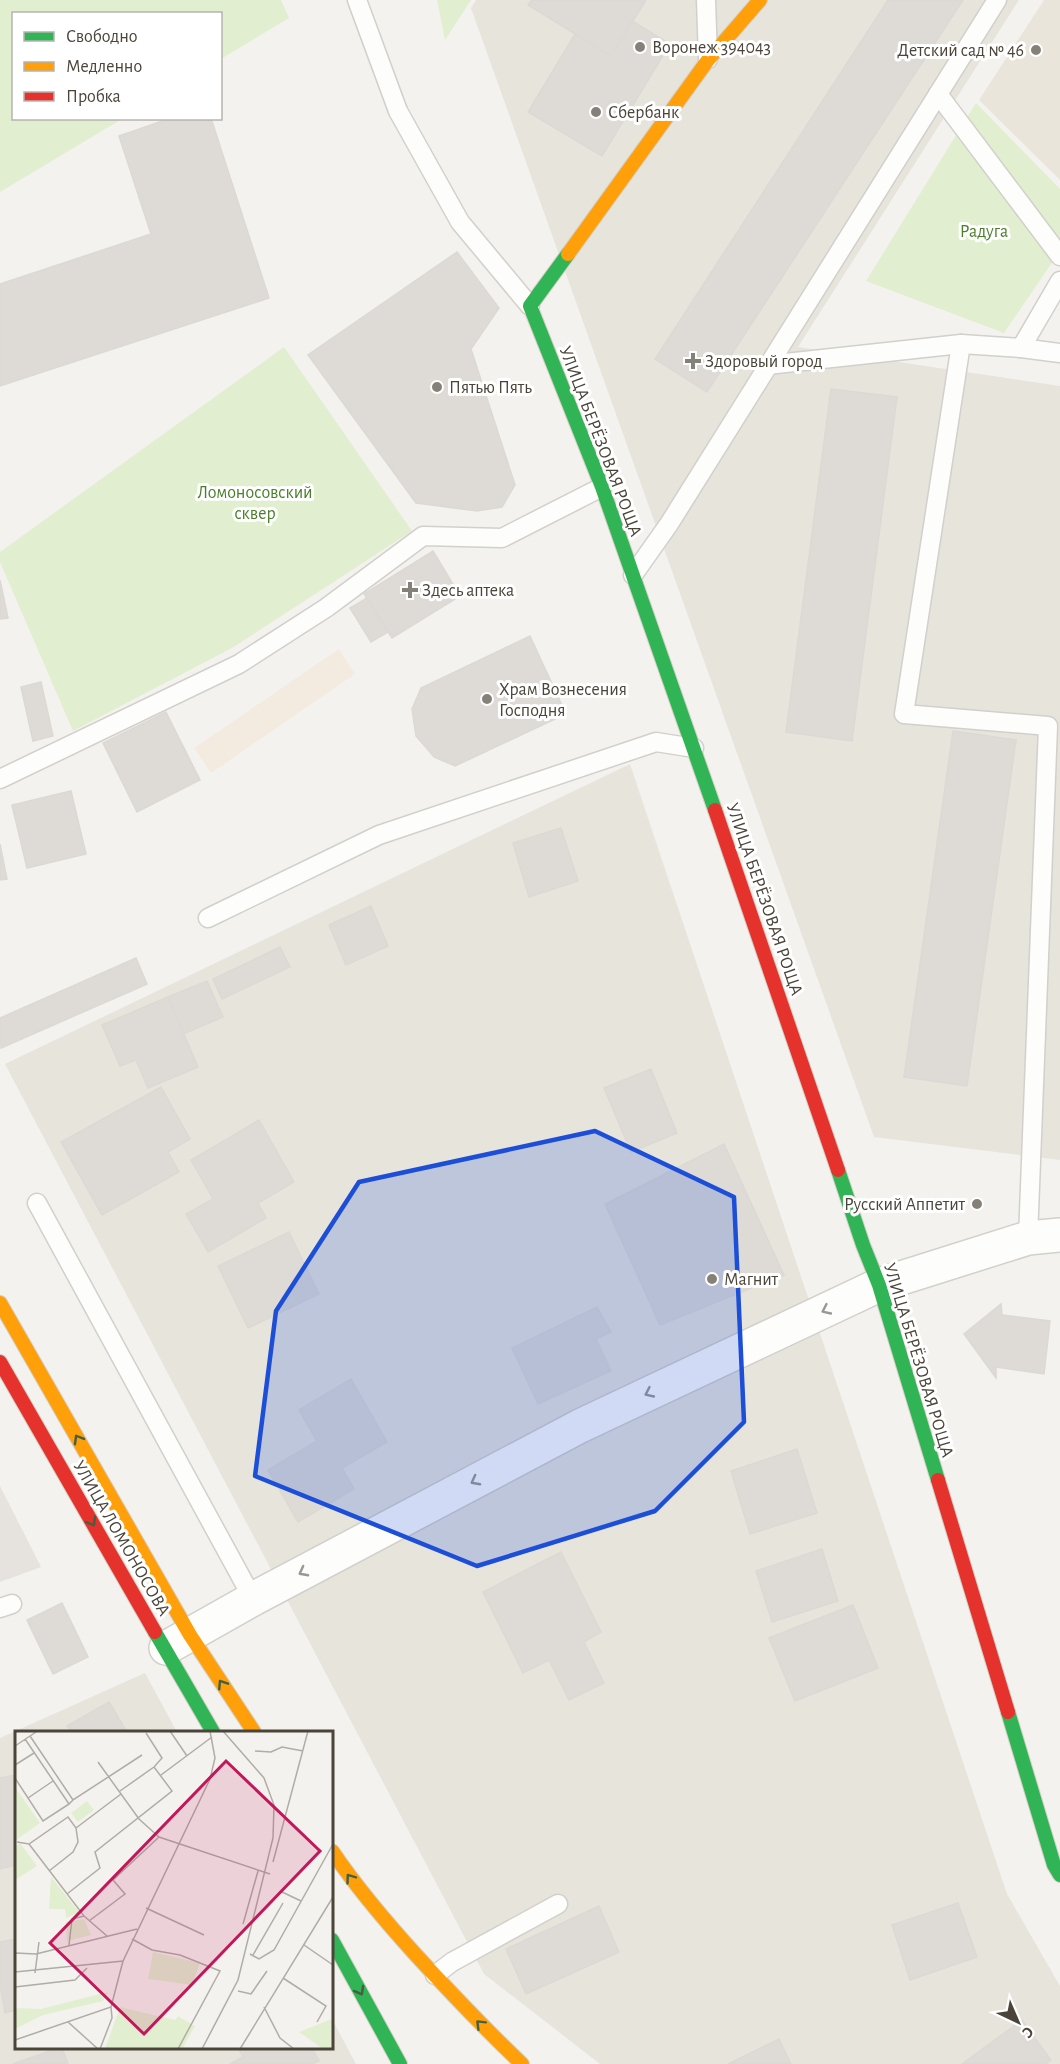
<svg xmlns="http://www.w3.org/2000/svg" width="1060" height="2064" font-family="'Alegreya Sans',sans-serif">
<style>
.residential{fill:#e7e4dc}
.commercial{fill:#f3ebdf}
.industrial{fill:#e6e2de}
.education{fill:#eae5da}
.green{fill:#e1eecf}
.building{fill:#dedbd6;stroke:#dcd9d4;stroke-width:1.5}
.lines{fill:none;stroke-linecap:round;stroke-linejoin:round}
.lane-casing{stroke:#d2d0cb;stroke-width:21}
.street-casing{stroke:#d2d0cb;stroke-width:36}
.fast-casing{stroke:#d3cfc5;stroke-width:16}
.slow-casing{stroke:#d3cfc5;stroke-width:16}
.jam-casing{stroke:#d3cfc5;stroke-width:16}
.lane{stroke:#fdfdfc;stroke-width:18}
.street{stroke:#fdfdfc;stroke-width:33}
.fast{stroke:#30b455;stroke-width:14}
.slow{stroke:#ff9f0a;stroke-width:14}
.jam{stroke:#e5322d;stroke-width:14}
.oneway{stroke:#9b9791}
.oneway2{stroke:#446040}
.marked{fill:#1d4ed8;fill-opacity:0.2;stroke:#1d4ed8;stroke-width:4.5;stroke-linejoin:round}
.poi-dot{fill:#868178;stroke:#fff;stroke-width:2}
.labels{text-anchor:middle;stroke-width:6;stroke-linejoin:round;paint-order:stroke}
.poi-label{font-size:18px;fill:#4b4439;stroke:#fff;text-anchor:start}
.park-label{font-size:18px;fill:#4a7f2a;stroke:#fff}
.street-label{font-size:18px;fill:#4b4439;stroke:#fff}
.inset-road{fill:none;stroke:#b0aca6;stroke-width:1.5}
.view{fill:#c2185b;fill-opacity:0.15;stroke:#c2185b;stroke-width:3}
.inset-edge{fill:none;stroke:#4b4439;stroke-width:3}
</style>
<rect width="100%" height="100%" fill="#f4f2ee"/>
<g class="residential">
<path d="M476 0H1019L798 347 1060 386V1160L874 1137 471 8Z"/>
<path d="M630 764 1007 1894 1060 1986V2064H600L484 1974 5 1064Z"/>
<path d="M145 1673 177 1732H16V2048H332V2019L356 2064H0V1738Z"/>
</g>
<path class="commercial" d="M339 649 355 674 211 773 194 748Z"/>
<path class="industrial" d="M0 1486 41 1567 0 1582Z"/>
<path class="education" d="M1044 0H1060V180L979 100Z"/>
<g class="green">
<path d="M0 0H281L289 18 221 59 220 14H14V118L122 119 0 192Z"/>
<path d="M437 0H471L445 40Z"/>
<path d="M976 103 1060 189V251L1004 333 866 281Z"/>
<path d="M284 347 412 531 232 648 73 731 0 562V552Z"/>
</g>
<g class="building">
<path d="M532 0H646L611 56 528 5Z"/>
<path d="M888 0H963L707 392 655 359Z"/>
<path d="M632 21 670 44 602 156 528 112 575 34 611 56Z"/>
<path d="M171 118H211L269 298 0 386V284L151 234 119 136Z"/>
<path d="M457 252 499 308 471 349 515 485 502 507 477 511 416 503 308 355Z"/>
<path d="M831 389 897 397 852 741 786 732Z"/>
<path d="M433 551 460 596 392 638 364 594Z"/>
<path d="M0 580 8 618 0 619Z"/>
<path d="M367 598 388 632 371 642 350 608Z"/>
<path d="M530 636 566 714 455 766 434 757 416 736 412 709 421 688Z"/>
<path d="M41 682 53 736 33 741 21 687Z"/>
<path d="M166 712 200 780 137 812 103 743Z"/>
<path d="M953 731 1016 740 967 1086 904 1077Z"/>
<path d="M71 791 86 854 27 868 12 805Z"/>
<path d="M561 828 578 881 529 897 513 843Z"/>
<path d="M0 844 7 879 0 880Z"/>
<path d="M371 906 388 946 346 965 329 925Z"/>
<path d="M280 947 290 967 222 999 213 979Z"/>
<path d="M136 958 147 984 1 1048 0 1018Z"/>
<path d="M207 981 223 1017 183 1034 168 997Z"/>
<path d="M168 997 198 1067 148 1088 136 1060 120 1066 102 1025Z"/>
<path d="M651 1069 677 1133 631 1152 604 1088Z"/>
<path d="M161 1087 190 1139 168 1152 179 1172 102 1215 61 1142Z"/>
<path d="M259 1120 294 1182 258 1203 266 1218 208 1252 186 1214 213 1199 191 1160Z"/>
<path d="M724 1144 784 1275 660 1325 605 1204Z"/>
<path d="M289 1232 319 1294 248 1328 218 1266Z"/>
<path d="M1001 1304 1002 1315 1050 1321 1044 1374 996 1367V1378L964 1334Z"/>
<path d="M597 1307 611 1332 596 1339 611 1371 538 1404 512 1348Z"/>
<path d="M351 1379 387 1442 342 1468 354 1489 298 1522 268 1470 317 1441 299 1410Z"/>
<path d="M797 1449 817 1513 750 1534 731 1471Z"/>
<path d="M822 1549 838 1601 772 1622 756 1571Z"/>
<path d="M561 1552 601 1632 584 1642 604 1683 569 1700 549 1660 523 1673 483 1592Z"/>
<path d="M62 1603 88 1657 53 1674 27 1620Z"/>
<path d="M853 1605 878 1668 795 1701 769 1638Z"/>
<path d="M109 1702 127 1732H71L67 1726Z"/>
<path d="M16 1775V1865L0 1869V1778Z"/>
<path d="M958 1903 977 1957 910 1980 892 1925Z"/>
<path d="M599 1906 619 1952 526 1994 506 1949Z"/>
<path d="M16 1939V2010L5 2013 0 1984V1942Z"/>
<path d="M1022 2020 1051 2060 1046 2064H962Z"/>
<path d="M779 2039 791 2064H728Z"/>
<path d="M58 2048H62L68 2064H13Z"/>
<path d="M238 2048H312L319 2061 312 2064H230L243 2057Z"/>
</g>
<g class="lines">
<defs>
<g id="lane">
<path d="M357 0 398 111 460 222 530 306"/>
<path d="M706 0 708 59"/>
<path d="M938 94 1060 256"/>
<path d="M961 344 904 714 1048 726 1028 1238"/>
<path d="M1021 348 1060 281"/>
<path d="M767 365 961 344 1021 348 1060 353"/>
<path d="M633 575 669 524 997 0"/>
<path d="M0 779 239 664 326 608 423 536 502 538 602 487"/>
<path d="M208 918 379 835 656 742 694 748"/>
<path d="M37 1203 253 1599"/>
<path d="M0 1608 12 1604"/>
<path d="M435 1975 452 1962 558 1904"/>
</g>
<path id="street" d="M166 1648 253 1599 580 1426 879 1285 1028 1238 1060 1235"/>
<g id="fast">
<path d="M568 254 530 306 602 487 715 810"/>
<path d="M838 1170 863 1245 879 1285 938 1480"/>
<path d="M155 1632 213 1732"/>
<path d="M1008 1712 1054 1865 1060 1875"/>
<path d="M332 1940 400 2064"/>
</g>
<g id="slow">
<path d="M568 254 708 60 760 0"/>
<path d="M0 1303 190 1635 254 1732"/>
<path d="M332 1851C357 1888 386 1922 416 1955 450 1992 485 2029 522 2064"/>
</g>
<g id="jam">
<path d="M715 810 838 1170"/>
<path d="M0 1362 155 1632"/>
<path d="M938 1480 1008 1712"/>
</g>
</defs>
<use href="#lane" class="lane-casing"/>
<use href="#street" class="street-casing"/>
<use href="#fast" class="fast-casing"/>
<use href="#slow" class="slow-casing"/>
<use href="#jam" class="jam-casing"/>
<use href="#lane" class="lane"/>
<use href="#street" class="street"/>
<use href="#fast" class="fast"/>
<use href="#slow" class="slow"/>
<use href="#jam" class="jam"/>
</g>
<defs><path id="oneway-chevron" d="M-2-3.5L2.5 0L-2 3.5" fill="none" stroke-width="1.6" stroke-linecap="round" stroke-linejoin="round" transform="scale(1.5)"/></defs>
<g class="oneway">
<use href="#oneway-chevron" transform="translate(826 1310) rotate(155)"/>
<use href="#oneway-chevron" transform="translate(649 1393) rotate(155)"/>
<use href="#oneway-chevron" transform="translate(475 1481) rotate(152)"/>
<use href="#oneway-chevron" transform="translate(303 1572) rotate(152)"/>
</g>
<g class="oneway2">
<use href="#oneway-chevron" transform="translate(78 1439) rotate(-120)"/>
<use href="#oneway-chevron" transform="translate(92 1522) rotate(60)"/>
<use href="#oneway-chevron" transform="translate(222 1684) rotate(-123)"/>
<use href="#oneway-chevron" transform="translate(350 1878) rotate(-126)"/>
<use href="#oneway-chevron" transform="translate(360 1991) rotate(61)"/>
<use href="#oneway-chevron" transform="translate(480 2024) rotate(-135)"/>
</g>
<path class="marked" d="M595 1131 734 1197 744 1422 655 1511 477 1566 255 1476 276 1311 359 1182Z"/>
<g class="poi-dot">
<circle cx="640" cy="47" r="6"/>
<circle cx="1036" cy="50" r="6"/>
<circle cx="596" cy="112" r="6"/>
<path d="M690 352h6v6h6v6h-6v6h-6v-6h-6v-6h6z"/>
<circle cx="437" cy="387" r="6"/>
<path d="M407 581h6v6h6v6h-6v6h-6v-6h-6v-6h6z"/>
<circle cx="487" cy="699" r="6"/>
<circle cx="977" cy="1204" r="6"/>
<circle cx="712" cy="1279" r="6"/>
</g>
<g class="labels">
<g class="poi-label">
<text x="652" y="53">Воронеж 394043</text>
<text x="1024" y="56" text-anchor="end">Детский сад № 46</text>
<text x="608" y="118">Сбербанк</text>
<text x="705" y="367">Здоровый город</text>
<text x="449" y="393">Пятью Пять</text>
<text x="422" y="596">Здесь аптека</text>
<text x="499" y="695">Храм Вознесения<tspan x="499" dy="21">Господня</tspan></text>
<text x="965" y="1210" text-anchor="end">Русский Аппетит</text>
<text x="724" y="1285">Магнит</text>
</g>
<g class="park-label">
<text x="984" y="237">Радуга</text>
<text x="255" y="498">Ломоносовский<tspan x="255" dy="21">сквер</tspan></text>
</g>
<g class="street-label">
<text transform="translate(601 441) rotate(69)" y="6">УЛИЦА БЕРЁЗОВАЯ РОЩА</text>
<text transform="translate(765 899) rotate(71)" y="6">УЛИЦА БЕРЁЗОВАЯ РОЩА</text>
<text transform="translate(919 1360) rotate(73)" y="6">УЛИЦА БЕРЁЗОВАЯ РОЩА</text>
<text transform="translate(122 1538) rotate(60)" y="6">УЛИЦА ЛОМОНОСОВА</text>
</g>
</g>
<g transform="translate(15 1731)">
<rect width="318" height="318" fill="#f4f2ee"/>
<path d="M0 56 25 92 1 109 0 107ZM72 70 79 79 63 91 56 82ZM5 112 22 135 0 149V116ZM36 146 64 181 51 187 50 178H34ZM69 188 76 204 52 210 51 191ZM138 221 185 232 177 254 133 248ZM93 261 88 270 28 284 0 298V277L26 278ZM105 276 160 289 163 285 180 295 167 318H90ZM318 284V318H308L284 301 317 288Z" fill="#e1eecf"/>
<path class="inset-road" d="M155 0 172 25M131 2 147 27 139 36M15 5 58 69 127 24M10 8 54 73 58 69M0 15 21 1M240 20 256 21 267 16 288 20M83 31 124 88 144 106 255 143M0 34 19 22M146 44 197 6M0 47 28 90 54 73M13 67 38 50M2 111 14 113 53 86 61 97M14 113 69 185 92 205M258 131 293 0M34 140 58 121 63 111 61 97 106 63M265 160 286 170M52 163 85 137 80 121 157 60 139 36 105 60M131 177 189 204M74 190 110 163 98 149 144 106M228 193 243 140M117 208 137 219 165 224 205 240 163 318M54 214 57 188 69 185M289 214 318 234M0 222 21 223 122 198M235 223 244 228 259 219 318 113M238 224 268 172M0 241 108 230 195 48 200 27 195 0M20 242 24 211M268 247 311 275 302 291M0 256 60 249 72 237M223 260 236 263 252 240M249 276 265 307 279 318M53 291 83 318M0 309 96 276 108 230M85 318 97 287 96 276M187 318 223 249 258 107 259 74 249 47 208 0M225 318 318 166"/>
<path class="view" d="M211 30 305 120 129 303 35 212Z"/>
<rect width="318" height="318" class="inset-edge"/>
</g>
<rect x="12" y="12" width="210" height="108" fill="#ffffff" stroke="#b7b4b0" stroke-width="1.5"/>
<rect x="24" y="32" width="30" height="9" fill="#30b455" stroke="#b7b4b0" stroke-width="1.5"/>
<text x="66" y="42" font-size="18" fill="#4b4439">Свободно</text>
<rect x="24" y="62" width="30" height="9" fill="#ff9f0a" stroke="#b7b4b0" stroke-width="1.5"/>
<text x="66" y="72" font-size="18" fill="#4b4439">Медленно</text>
<rect x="24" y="92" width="30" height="9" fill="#e5322d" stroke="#b7b4b0" stroke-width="1.5"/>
<text x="66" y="102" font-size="18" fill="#4b4439">Пробка</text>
<g transform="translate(1018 2022) rotate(136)" stroke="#ffffff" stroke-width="4.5" paint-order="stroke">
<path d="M0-4.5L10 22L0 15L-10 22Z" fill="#4b4439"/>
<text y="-9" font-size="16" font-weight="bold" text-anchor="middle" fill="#4b4439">С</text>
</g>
</svg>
